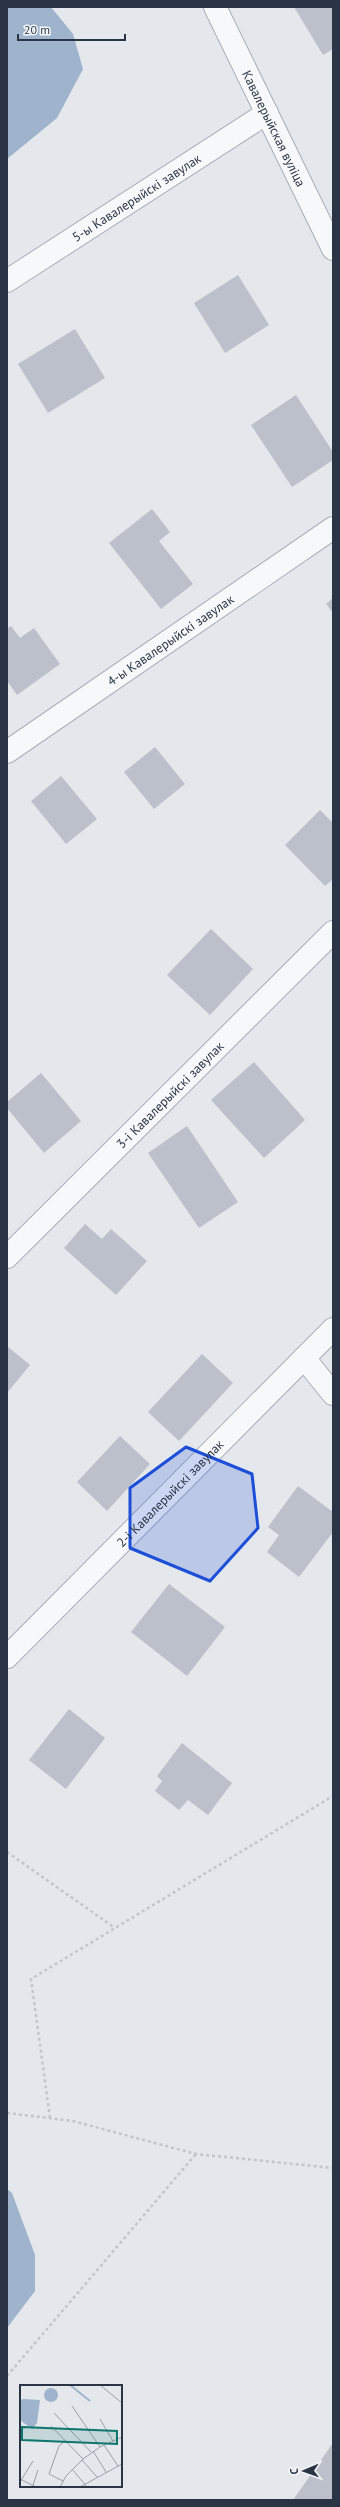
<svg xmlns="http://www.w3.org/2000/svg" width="340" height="2507" font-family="'PT Sans',sans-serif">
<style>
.water{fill:#9fb4cc}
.building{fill:#bbc0ca}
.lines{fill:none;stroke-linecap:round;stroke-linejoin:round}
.minor-casing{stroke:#a9aeb7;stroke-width:24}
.path{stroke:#c2c5cb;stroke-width:2.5;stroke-dasharray:3 3;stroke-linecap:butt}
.minor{stroke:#f7f8fa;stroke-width:22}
.marked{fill:#1d4ed8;fill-opacity:0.2;stroke:#1d4ed8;stroke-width:3;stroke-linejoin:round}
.labels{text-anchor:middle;stroke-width:3;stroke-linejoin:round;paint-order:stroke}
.street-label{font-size:13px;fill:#2b3445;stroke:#f4f6f9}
.inset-river{fill:none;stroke:#9fb4cc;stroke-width:2}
.inset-road{fill:none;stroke:#9a9fa9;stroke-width:1}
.view{fill:#0f766e;fill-opacity:0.15;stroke:#0f766e;stroke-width:2}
.inset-edge{fill:none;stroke:#2b3445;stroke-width:2}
</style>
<rect width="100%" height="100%" fill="#e4e7ec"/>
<g class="water">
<path d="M7 7H51L73 34 83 69 57 118 7 159Z"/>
<path d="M7 2189 12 2193 35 2255V2291L7 2328Z"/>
</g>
<g class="building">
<path d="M294 7H333V49L323 55Z"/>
<path d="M238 275 269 325 225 353 194 303Z"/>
<path d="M75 329 105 378 48 413 18 364Z"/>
<path d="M296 395 333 452V460L292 487 251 425Z"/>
<path d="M152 509 170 532 159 541 193 584 161 609 109 543Z"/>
<path d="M333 598V613L326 604Z"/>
<path d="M11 626 20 638 34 628 60 664 17 695 7 681V629Z"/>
<path d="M155 747 185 784 154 809 124 772Z"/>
<path d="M61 776 97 819 66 844 31 801Z"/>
<path d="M320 810 333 823V879L325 886 285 845Z"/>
<path d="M211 929 253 969 210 1015 167 975Z"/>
<path d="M254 1062 305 1120 264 1158 211 1100Z"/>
<path d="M41 1073 81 1121 44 1153 7 1108V1102Z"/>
<path d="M187 1126 238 1202 199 1228 148 1153Z"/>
<path d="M85 1224 102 1239 111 1229 147 1261 116 1295 64 1248Z"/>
<path d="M7 1346 30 1365 7 1393Z"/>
<path d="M202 1354 233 1383 179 1441 148 1412Z"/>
<path d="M120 1436 150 1464 107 1511 77 1482Z"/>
<path d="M298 1486 333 1512V1532L299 1577 267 1552 279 1535 268 1527Z"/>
<path d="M169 1584 225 1627 187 1676 131 1632Z"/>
<path d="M69 1709 105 1738 66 1789 29 1760Z"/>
<path d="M182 1743 232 1783 208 1815 188 1800 179 1810 155 1791 162 1781 157 1776Z"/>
<path d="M333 2443V2500H293Z"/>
</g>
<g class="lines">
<defs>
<g id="minor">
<path id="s1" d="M215 7 333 249"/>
<path id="s2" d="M7 281 267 113"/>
<path id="s3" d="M7 752 333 528"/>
<path id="s4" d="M7 1257 333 932"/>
<path d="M304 1358 333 1394"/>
<path id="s5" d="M7 1657 333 1329"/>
</g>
</defs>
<use href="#minor" class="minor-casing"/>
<g class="path">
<path d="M7 1852 115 1928"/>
<path d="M7 2113 73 2121 196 2154 333 2168"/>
<path d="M50 2118 31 1979 333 1796"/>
<path d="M7 2376 196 2154"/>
</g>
<use href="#minor" class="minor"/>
</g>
<path class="marked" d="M186 1447 252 1474 258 1528 210 1581 130 1548V1488Z"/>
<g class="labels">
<g class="street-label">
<text dy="5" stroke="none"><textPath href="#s1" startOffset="135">Кавалерыйская вуліца</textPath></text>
<text dy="5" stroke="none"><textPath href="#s2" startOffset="154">5-ы Кавалерыйскі завулак</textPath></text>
<text dy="5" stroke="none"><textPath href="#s3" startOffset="198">4-ы Кавалерыйскі завулак</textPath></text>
<text dy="5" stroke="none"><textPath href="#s4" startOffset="230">3-і Кавалерыйскі завулак</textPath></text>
<text dy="5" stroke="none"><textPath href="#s5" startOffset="231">2-і Кавалерыйскі завулак</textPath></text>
</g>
</g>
<g transform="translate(20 2385)">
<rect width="102" height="102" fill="#e4e7ec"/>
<path d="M24 10a7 7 0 1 1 14 0a7 7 0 1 1-14 0ZM3 14 20 15 17 38 12 44 0 35V16Z" fill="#9fb4cc"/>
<path class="inset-river" d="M50 0 70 16"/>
<path class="inset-road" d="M80 0 102 18M52 21 80 62M34 28 71 67M80 34 93 56M31 41 63 74M84 60 98 81M73 66 86 87M62 75 77 92M52 84 67 102M0 94 16 102M43 96 29 89 39 61 45 56M0 97 13 76M13 100 18 85M40 102 46 91 63 74 80 62 102 52M60 102 102 79"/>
<path class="view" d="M2 42 97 46V59L2 55Z"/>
<rect width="102" height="102" class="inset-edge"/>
</g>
<rect width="340" height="2507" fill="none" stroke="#2b3445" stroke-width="16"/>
<g transform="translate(304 2471) rotate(268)" stroke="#f4f6f9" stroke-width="3" paint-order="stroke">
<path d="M0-3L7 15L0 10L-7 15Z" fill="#2b3445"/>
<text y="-6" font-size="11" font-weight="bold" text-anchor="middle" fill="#2b3445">С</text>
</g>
<path d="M18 34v6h107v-6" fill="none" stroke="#2b3445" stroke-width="2"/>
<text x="24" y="34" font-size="12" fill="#2b3445" stroke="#f4f6f9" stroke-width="3" paint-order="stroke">20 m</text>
</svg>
